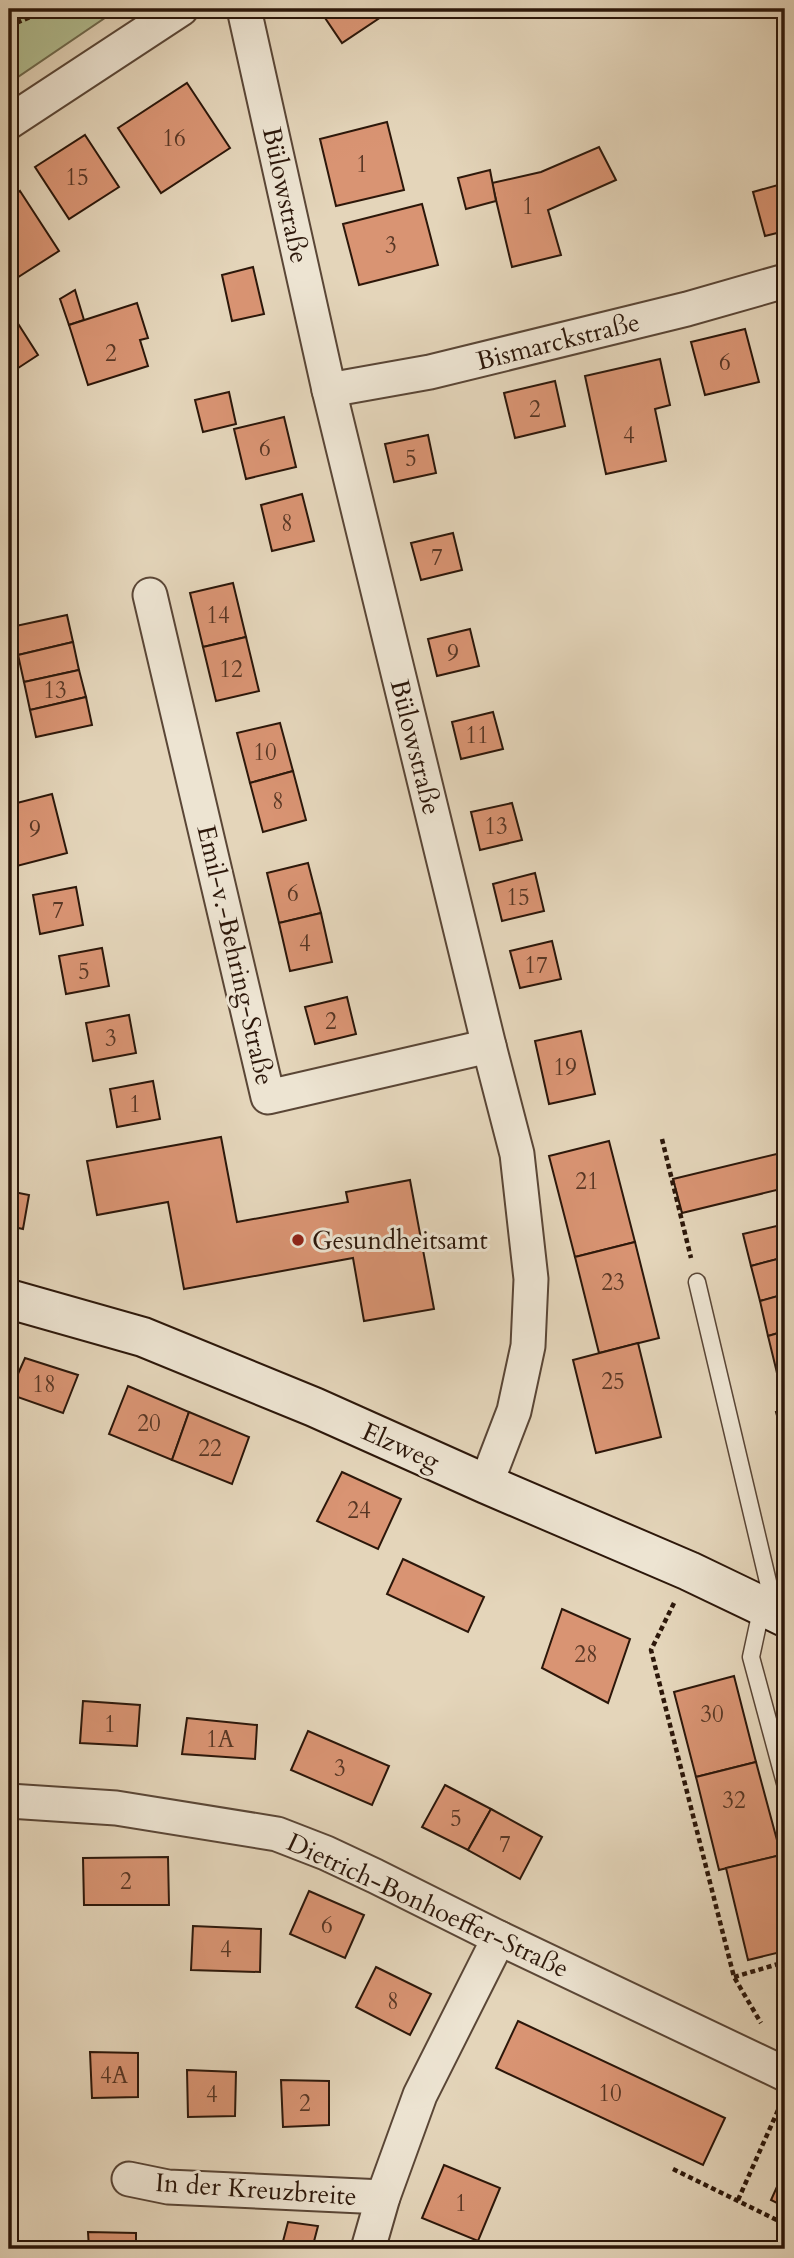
<svg xmlns="http://www.w3.org/2000/svg" width="794" height="2258" font-family="Cardo,serif">
<style>
.green{fill:#b2be91;stroke:#6f6a4e;stroke-width:2}
.building{fill:#d99473;stroke:#2c170a;stroke-width:2}
.lines{fill:none;stroke-linecap:round;stroke-linejoin:round}
.lane-casing{stroke:#5a4636;stroke-width:19}
.street-casing{stroke:#5a4636;stroke-width:37}
.secondary-casing{stroke:#2c170a;stroke-width:42}
.path{stroke:#2c170a;stroke-width:4.5;stroke-dasharray:5 3.5;stroke-linecap:butt}
.lane{stroke:#ede4d2;stroke-width:16}
.street{stroke:#ede4d2;stroke-width:33}
.secondary{stroke:#ede4d2;stroke-width:38}
.poi-dot{fill:#8f2418;stroke:#ede4d2;stroke-width:2.5}
.labels{text-anchor:middle;stroke-width:6;stroke-linejoin:round;paint-order:stroke}
.number-label{font-size:23px;fill:#573624}
.street-label{font-size:26px;fill:#2c170a;stroke:#ede4d2}
.poi-label{font-size:26px;fill:#2c170a;stroke:#ede4d2;text-anchor:start}
</style>
<rect width="100%" height="100%" fill="#e4d5ba"/>
<filter id="stains"><feTurbulence type="fractalNoise" baseFrequency=".00286" numOctaves="4"/><feColorMatrix values="0 0 0 0 .2 0 0 0 0 .09 0 0 0 0 .02 0 0 0 .5 -.17"/></filter>
<radialGradient id="worn" r=".72"><stop offset=".6" stop-color="#630" stop-opacity="0"/><stop offset="1" stop-color="#630" stop-opacity=".3"/></radialGradient>
<path class="green" d="M9 9H118L9 83Z"/>
<g class="building">
<path d="M319 9H393L342 43Z"/>
<path d="M187 83 230 148 161 193 118 128Z"/>
<path d="M387 122 404 190 336 206 320 139Z"/>
<path d="M85 135 119 187 69 219 35 167Z"/>
<path d="M599 147 616 180 548 210 561 255 512 267 492 183 541 172Z"/>
<path d="M490 170 496 201 466 209 458 178Z"/>
<path d="M785 183V231L765 236 753 192Z"/>
<path d="M20 191 59 251 9 283V199Z"/>
<path d="M422 204 438 265 359 285 343 224Z"/>
<path d="M253 267 264 314 232 321 222 275Z"/>
<path d="M75 290 84 320 69 325 60 299Z"/>
<path d="M137 303 148 338 140 340 148 366 88 385 69 325Z"/>
<path d="M17 322 38 355 9 374V327Z"/>
<path d="M745 329 759 382 705 395 691 342Z"/>
<path d="M660 359 670 405 655 409 666 461 606 474 585 376Z"/>
<path d="M555 381 565 426 515 438 504 393Z"/>
<path d="M229 392 236 424 203 432 195 400Z"/>
<path d="M284 417 296 467 246 479 234 429Z"/>
<path d="M428 435 436 473 394 482 385 444Z"/>
<path d="M302 494 314 541 272 551 261 505Z"/>
<path d="M453 533 462 570 421 580 411 543Z"/>
<path d="M233 583 246 637 203 647 190 593Z"/>
<path d="M67 615 73 642 18 655 11 627Z"/>
<path d="M470 629 479 666 437 676 428 639Z"/>
<path d="M246 637 259 691 216 701 203 647Z"/>
<path d="M73 642 79 670 24 682 18 655Z"/>
<path d="M79 670 86 697 30 710 24 682Z"/>
<path d="M86 697 92 725 36 737 30 710Z"/>
<path d="M493 712 503 749 461 759 452 722Z"/>
<path d="M280 723 293 771 250 783 237 733Z"/>
<path d="M293 771 306 820 263 832 250 783Z"/>
<path d="M52 794 67 853 9 868V805Z"/>
<path d="M512 803 522 840 480 850 471 812Z"/>
<path d="M308 863 321 913 279 923 267 873Z"/>
<path d="M535 873 544 911 502 921 493 884Z"/>
<path d="M76 887 83 925 40 934 33 895Z"/>
<path d="M321 913 332 962 290 971 279 923Z"/>
<path d="M552 941 561 979 520 988 510 951Z"/>
<path d="M102 948 109 986 66 994 59 956Z"/>
<path d="M347 997 356 1034 315 1044 305 1007Z"/>
<path d="M129 1015 136 1053 93 1061 86 1023Z"/>
<path d="M581 1031 595 1094 549 1104 535 1041Z"/>
<path d="M153 1081 160 1119 117 1127 110 1089Z"/>
<path d="M221 1137 237 1222 348 1202 346 1192 410 1180 434 1309 364 1321 353 1258 184 1289 168 1202 97 1215 87 1161Z"/>
<path d="M609 1141 635 1242 575 1257 549 1156Z"/>
<path d="M785 1152V1188L682 1213 673 1179Z"/>
<path d="M9 1191 29 1195 23 1229 9 1226Z"/>
<path d="M785 1224V1257L751 1266 743 1234Z"/>
<path d="M635 1242 659 1338 599 1353 575 1257Z"/>
<path d="M785 1257V1294L760 1301 751 1266Z"/>
<path d="M785 1294V1331L768 1336 760 1301Z"/>
<path d="M785 1331V1370L777 1373 768 1336Z"/>
<path d="M638 1343 661 1437 596 1453 573 1360Z"/>
<path d="M25 1358 78 1375 63 1413 9 1394Z"/>
<path d="M785 1370V1405L777 1373Z"/>
<path d="M128 1386 189 1412 172 1460 109 1434Z"/>
<path d="M785 1410V1445L776 1412Z"/>
<path d="M189 1412 249 1437 232 1484 172 1460Z"/>
<path d="M342 1472 401 1499 378 1549 317 1521Z"/>
<path d="M403 1559 484 1597 468 1632 387 1594Z"/>
<path d="M562 1609 630 1639 608 1703 542 1668Z"/>
<path d="M734 1676 756 1762 696 1777 674 1692Z"/>
<path d="M83 1701 140 1705 137 1746 80 1743Z"/>
<path d="M187 1718 257 1725 255 1759 182 1754Z"/>
<path d="M308 1731 389 1766 372 1805 291 1770Z"/>
<path d="M756 1762 781 1855 719 1870 696 1777Z"/>
<path d="M445 1785 491 1809 468 1850 422 1827Z"/>
<path d="M491 1809 542 1837 520 1879 468 1850Z"/>
<path d="M785 1854V1951L748 1960 726 1868Z"/>
<path d="M168 1857 169 1905H84L83 1858Z"/>
<path d="M309 1891 364 1915 345 1958 290 1934Z"/>
<path d="M193 1926 261 1929 260 1972 191 1970Z"/>
<path d="M376 1967 431 1994 410 2035 356 2007Z"/>
<path d="M518 2021 725 2118 703 2165 496 2068Z"/>
<path d="M90 2052 138 2053V2097L92 2098Z"/>
<path d="M187 2070 236 2072 235 2116 188 2117Z"/>
<path d="M281 2080 329 2081V2125L283 2127Z"/>
<path d="M444 2165 500 2188 478 2241 422 2218Z"/>
<path d="M785 2169V2207L771 2200Z"/>
<path d="M288 2222 318 2226 312 2249H281Z"/>
<path d="M88 2232 136 2233V2249H89Z"/>
<path d="M178 2242 226 2243V2249H178Z"/>
</g>
<g class="lines">
<defs>
<g id="lane">
<path d="M697 1282 774 1607"/>
<path d="M762 1606 751 1657 785 1783"/>
</g>
<g id="street">
<path d="M244 9 329 390 489 1046 517 1154 531 1279 528 1346 514 1411 486 1484"/>
<path d="M9 122 181 9"/>
<path d="M329 390 430 372 687 309 785 281"/>
<path d="M150 595 268 1097 489 1046"/>
<path d="M9 1801 116 1808 277 1834 326 1853 375 1876 499 1938 785 2074"/>
<path d="M129 2179 168 2187 383 2197"/>
<path d="M368 2249 383 2197 420 2095 499 1938"/>
</g>
<path id="secondary" d="M9 1299 143 1337 314 1407 486 1484 689 1571 785 1617"/>
</defs>
<use href="#lane" class="lane-casing"/>
<use href="#street" class="street-casing"/>
<use href="#secondary" class="secondary-casing"/>
<g class="path">
<path d="M9 26 49 9"/>
<path d="M662 1139 691 1258"/>
<path d="M674 1603 651 1650 734 1977 761 2023"/>
<path d="M734 1977 785 1962"/>
<path d="M673 2169 785 2224"/>
<path d="M738 2200 779 2108"/>
</g>
<use href="#lane" class="lane"/>
<use href="#street" class="street"/>
<use href="#secondary" class="secondary"/>
</g>
<circle class="poi-dot" cx="298" cy="1240" r="7"/>
<g class="labels">
<g class="number-label">
<text x="174" y="146">16</text>
<text x="362" y="172">1</text>
<text x="77" y="185">15</text>
<text x="528" y="214">1</text>
<text x="391" y="253">3</text>
<text x="111" y="361">2</text>
<text x="725" y="370">6</text>
<text x="535" y="417">2</text>
<text x="629" y="443">4</text>
<text x="265" y="456">6</text>
<text x="411" y="466">5</text>
<text x="287" y="531">8</text>
<text x="437" y="565">7</text>
<text x="218" y="623">14</text>
<text x="453" y="661">9</text>
<text x="231" y="677">12</text>
<text x="55" y="698">13</text>
<text x="477" y="743">11</text>
<text x="265" y="760">10</text>
<text x="278" y="809">8</text>
<text x="496" y="834">13</text>
<text x="35" y="837">9</text>
<text x="293" y="901">6</text>
<text x="518" y="905">15</text>
<text x="58" y="918">7</text>
<text x="305" y="951">4</text>
<text x="536" y="973">17</text>
<text x="84" y="979">5</text>
<text x="331" y="1029">2</text>
<text x="111" y="1046">3</text>
<text x="565" y="1075">19</text>
<text x="135" y="1112">1</text>
<text x="587" y="1189">21</text>
<text x="613" y="1290">23</text>
<text x="613" y="1389">25</text>
<text x="44" y="1392">18</text>
<text x="149" y="1431">20</text>
<text x="210" y="1456">22</text>
<text x="359" y="1518">24</text>
<text x="586" y="1662">28</text>
<text x="712" y="1722">30</text>
<text x="110" y="1732">1</text>
<text x="220" y="1747">1A</text>
<text x="340" y="1776">3</text>
<text x="734" y="1808">32</text>
<text x="456" y="1826">5</text>
<text x="505" y="1852">7</text>
<text x="126" y="1889">2</text>
<text x="327" y="1933">6</text>
<text x="226" y="1957">4</text>
<text x="393" y="2009">8</text>
<text x="114" y="2083">4A</text>
<text x="610" y="2101">10</text>
<text x="212" y="2102">4</text>
<text x="305" y="2111">2</text>
<text x="461" y="2211">1</text>
</g>
<g class="street-label">
<text transform="translate(286 195) rotate(78)" y="9">Bülowstraße</text>
<text transform="translate(558 341) rotate(-14)" y="9">Bismarckstraße</text>
<text transform="translate(416 747) rotate(76)" y="9">Bülowstraße</text>
<text transform="translate(236 955) rotate(77)" y="9">Emil-v.-Behring-Straße</text>
<text transform="translate(401 1446) rotate(24)" y="9">Elzweg</text>
<text transform="translate(428 1905) rotate(25)" y="9">Dietrich-Bonhoeffer-Straße</text>
<text transform="translate(256 2189) rotate(4)" y="9">In der Kreuzbreite</text>
</g>
<g class="poi-label">
<text x="312" y="1249">Gesundheitsamt</text>
</g>
</g>
<rect width="794" height="2258" fill="none" stroke="#e4d5ba" stroke-width="35"/>
<rect x="10" y="10" width="773" height="2237" fill="none" stroke="#2c170a" stroke-width="3.5"/>
<rect x="18" y="18" width="759" height="2223" fill="none" stroke="#2c170a" stroke-width="2"/>
<rect width="100%" height="100%" filter="url(#stains)"/>
<rect width="100%" height="100%" fill="url(#worn)"/>
</svg>
